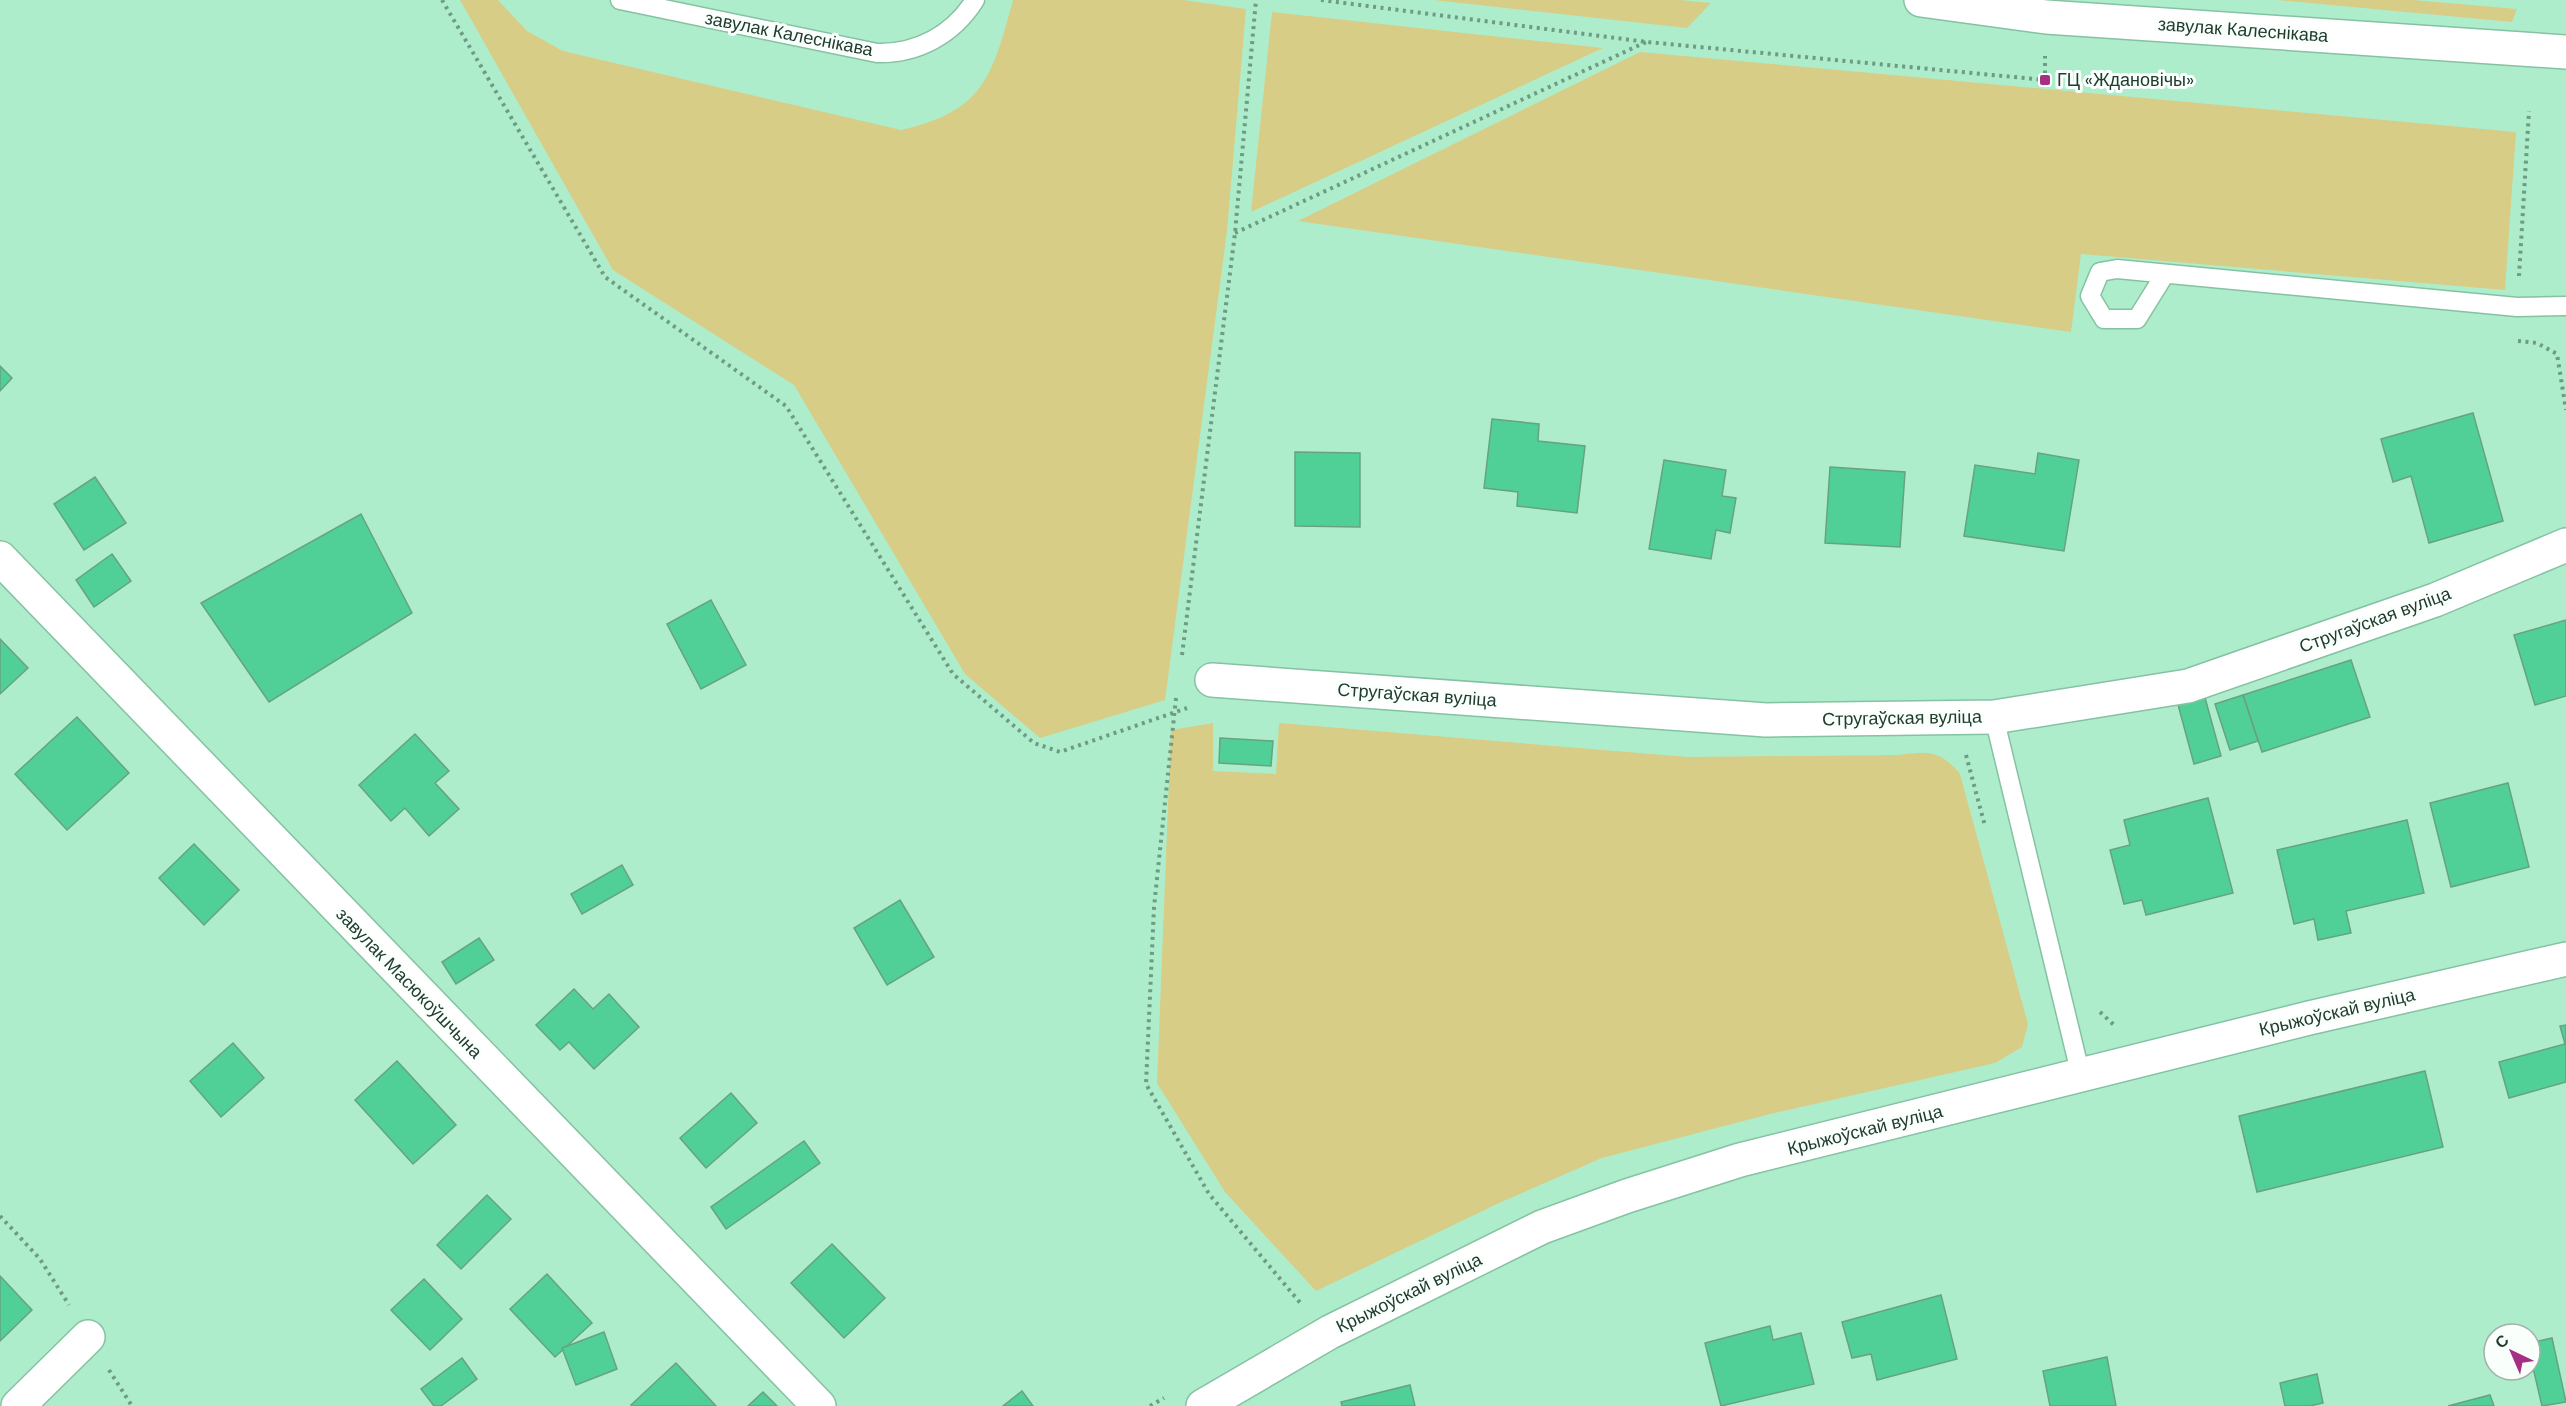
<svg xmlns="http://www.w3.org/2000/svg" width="2566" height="1406" font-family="'DM Sans',sans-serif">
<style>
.green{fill:#d7cd86}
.building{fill:#50d097;stroke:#66a283;stroke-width:1.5}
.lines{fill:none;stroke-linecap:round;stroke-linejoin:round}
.lane-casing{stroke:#85c2a2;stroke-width:21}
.street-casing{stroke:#85c2a2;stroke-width:36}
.path{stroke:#6e9b84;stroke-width:4;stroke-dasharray:3 4.5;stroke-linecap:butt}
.lane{stroke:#fff;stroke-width:18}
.street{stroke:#fff;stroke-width:33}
.poi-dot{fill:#a62e85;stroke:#f9fffb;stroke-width:2}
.labels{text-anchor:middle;stroke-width:6;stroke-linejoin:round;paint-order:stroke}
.street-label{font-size:18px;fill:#233c30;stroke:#f9fffb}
.poi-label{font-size:18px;fill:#233c30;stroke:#f9fffb;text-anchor:start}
</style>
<rect width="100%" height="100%" fill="#aeedcc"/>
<g class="green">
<path d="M460 0H498L527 31 563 51 901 130C985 111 992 76 1013 0H1184L1246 9 1227 231 1165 700 1040 738 965 674 794 385 613 270Z"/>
<path d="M1434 0H1680L1711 3 1687 28Z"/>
<path d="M2277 0H2413L2517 9 2512 22Z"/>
<path d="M1272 12 1603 48 1251 212Z"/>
<path d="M1640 52 2516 132 2505 290 2081 254 2071 332 1298 221Z"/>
<path d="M1213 723V771L1276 774 1279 723 1687 757 1899 755C1928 751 1940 750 1960 774L2028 1024 2022 1047 1995 1063 1770 1114 1602 1158 1499 1203 1316 1291 1225 1192 1157 1083 1171 730Z"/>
</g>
<g class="building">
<path d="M0 366 12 378 0 391Z"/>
<path d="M2473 413 2503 521 2429 543 2411 476 2393 482 2381 439Z"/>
<path d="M1492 419 1539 424 1538 441 1585 446 1577 513 1517 506 1518 492 1484 488Z"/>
<path d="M1295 452 1360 453V527L1295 526Z"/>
<path d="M2038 453 2079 460 2064 551 1964 536 1975 465 2035 474Z"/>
<path d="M1664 460 1726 470 1722 496 1736 498 1730 533 1716 530 1711 559 1649 549Z"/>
<path d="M1830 467 1905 472 1900 547 1825 543Z"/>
<path d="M95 477 126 523 84 550 54 504Z"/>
<path d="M361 514 412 613 269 702 201 603Z"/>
<path d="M112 554 131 581 94 607 76 580Z"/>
<path d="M711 600 746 665 701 689 667 624Z"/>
<path d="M2566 620V696L2535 705 2514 635Z"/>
<path d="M0 639 28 668 0 694Z"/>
<path d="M2351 660 2370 717 2262 752 2243 695Z"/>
<path d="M2204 694 2221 756 2194 764 2177 701Z"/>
<path d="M2243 695 2258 741 2230 750 2215 704Z"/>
<path d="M77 717 129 773 67 830 15 774Z"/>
<path d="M415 734 449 771 435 783 459 809 429 836 405 808 391 821 359 785Z"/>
<path d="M1220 738 1273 741 1271 766 1219 763Z"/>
<path d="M2508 783 2529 867 2451 887 2430 803Z"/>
<path d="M2208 798 2233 893 2146 915 2142 900 2124 904 2110 850 2130 845 2124 820Z"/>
<path d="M2407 820 2424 893 2346 911 2351 933 2318 940 2314 919 2294 924 2277 850Z"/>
<path d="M194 844 239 890 204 925 159 878Z"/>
<path d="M622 865 633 885 582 914 571 894Z"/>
<path d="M900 900 934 957 887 985 854 928Z"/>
<path d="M479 938 494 960 456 984 442 962Z"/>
<path d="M574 989 593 1009 609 994 639 1027 594 1069 569 1042 560 1050 536 1025Z"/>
<path d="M2566 1025V1082L2509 1098 2499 1062 2565 1044 2560 1026Z"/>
<path d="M233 1043 264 1078 221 1117 190 1081Z"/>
<path d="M397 1061 456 1125 413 1164 355 1100Z"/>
<path d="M2425 1071 2443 1147 2257 1192 2239 1116Z"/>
<path d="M731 1093 757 1123 706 1168 680 1138Z"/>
<path d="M804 1141 820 1163 726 1229 711 1207Z"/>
<path d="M487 1195 511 1219 461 1269 437 1245Z"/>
<path d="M832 1244 885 1298 844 1338 791 1283Z"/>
<path d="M547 1274 592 1323 555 1357 510 1309Z"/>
<path d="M0 1276 32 1310 0 1341Z"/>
<path d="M424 1279 462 1319 430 1350 391 1310Z"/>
<path d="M1941 1295 1957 1359 1877 1380 1871 1354 1852 1358 1842 1322Z"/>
<path d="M1770 1326 1773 1340 1801 1333 1814 1384 1721 1406 1705 1343Z"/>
<path d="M604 1332 617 1369 576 1385 562 1348Z"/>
<path d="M2552 1338 2566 1402 2542 1406 2530 1355V1343Z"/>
<path d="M2107 1357 2116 1406H2050L2043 1371Z"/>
<path d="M462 1358 477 1379 441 1406H434L421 1389Z"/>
<path d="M676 1363 716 1406H632L631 1405Z"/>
<path d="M2317 1374 2323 1403 2310 1406H2285L2280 1383Z"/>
<path d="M1410 1385 1415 1406H1342L1341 1402Z"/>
<path d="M1022 1391 1033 1406H1003Z"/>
<path d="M763 1392 777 1406H748Z"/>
<path d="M2490 1395 2494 1406H2448Z"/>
</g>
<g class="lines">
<defs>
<g id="lane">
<path d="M620 0 877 53C917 54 953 35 975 0"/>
<path d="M2165 274 2137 319H2104L2090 296 2100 272 2117 269 2517 307 2566 306"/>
<path d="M1994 717 2081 1076"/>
</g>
<g id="street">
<path d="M1921 0 2046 17 2566 52"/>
<path d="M0 558 819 1406"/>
<path d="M1212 680 1766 720 1994 717 2188 686 2435 600 2566 545"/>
<path d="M18 1406 88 1337"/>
<path d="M1203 1406 1330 1332 1542 1227 1627 1196 1740 1160 2309 1018 2566 959"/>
</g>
</defs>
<use href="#lane" class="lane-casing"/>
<use href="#street" class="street-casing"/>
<g class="path">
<path d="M442 0 605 277 786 406 953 674 1034 743 1060 752 1187 708"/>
<path d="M1321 0 1647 42 2045 80V56"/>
<path d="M1235 233 1646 42"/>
<path d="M2519 276 2529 111"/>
<path d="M2518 341 2537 343 2557 354 2566 410"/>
<path d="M1182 655 1235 233 1256 0"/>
<path d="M1176 698 1154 907 1146 1084 1209 1194 1302 1305"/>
<path d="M1966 755 1985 826"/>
<path d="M2100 1012 2114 1025"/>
<path d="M0 1216 40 1259 69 1305"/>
<path d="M109 1370 132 1406"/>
<path d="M1150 1406 1164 1398"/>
</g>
<use href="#lane" class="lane"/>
<use href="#street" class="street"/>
</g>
<rect class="poi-dot" x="2039" y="74" width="12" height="12" rx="3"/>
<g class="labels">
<g class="street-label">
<text transform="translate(2243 30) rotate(4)" y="6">завулак Калеснікава</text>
<text transform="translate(789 34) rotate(11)" y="6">завулак Калеснікава</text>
<text transform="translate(2375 620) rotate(-20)" y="6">Стругаўская вуліца</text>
<text transform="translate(1417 695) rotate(4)" y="6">Стругаўская вуліца</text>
<text transform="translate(1902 718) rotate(-1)" y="6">Стругаўская вуліца</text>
<text transform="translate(409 983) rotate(46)" y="6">завулак Масюкоўшчына</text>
<text transform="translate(2337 1012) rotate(-13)" y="6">Крыжоўскай вуліца</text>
<text transform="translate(1865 1130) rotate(-14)" y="6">Крыжоўскай вуліца</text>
<text transform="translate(1409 1293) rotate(-26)" y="6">Крыжоўскай вуліца</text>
</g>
<g class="poi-label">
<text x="2057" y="86">ГЦ «Ждановічы»</text>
</g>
</g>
<g transform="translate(2512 1352) rotate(316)"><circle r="28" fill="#f9fffb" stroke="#a3b1aa" stroke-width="1.5"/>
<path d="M0-4.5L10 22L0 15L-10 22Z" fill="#a62e85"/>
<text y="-9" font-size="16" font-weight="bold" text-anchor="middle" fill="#233c30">С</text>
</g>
</svg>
